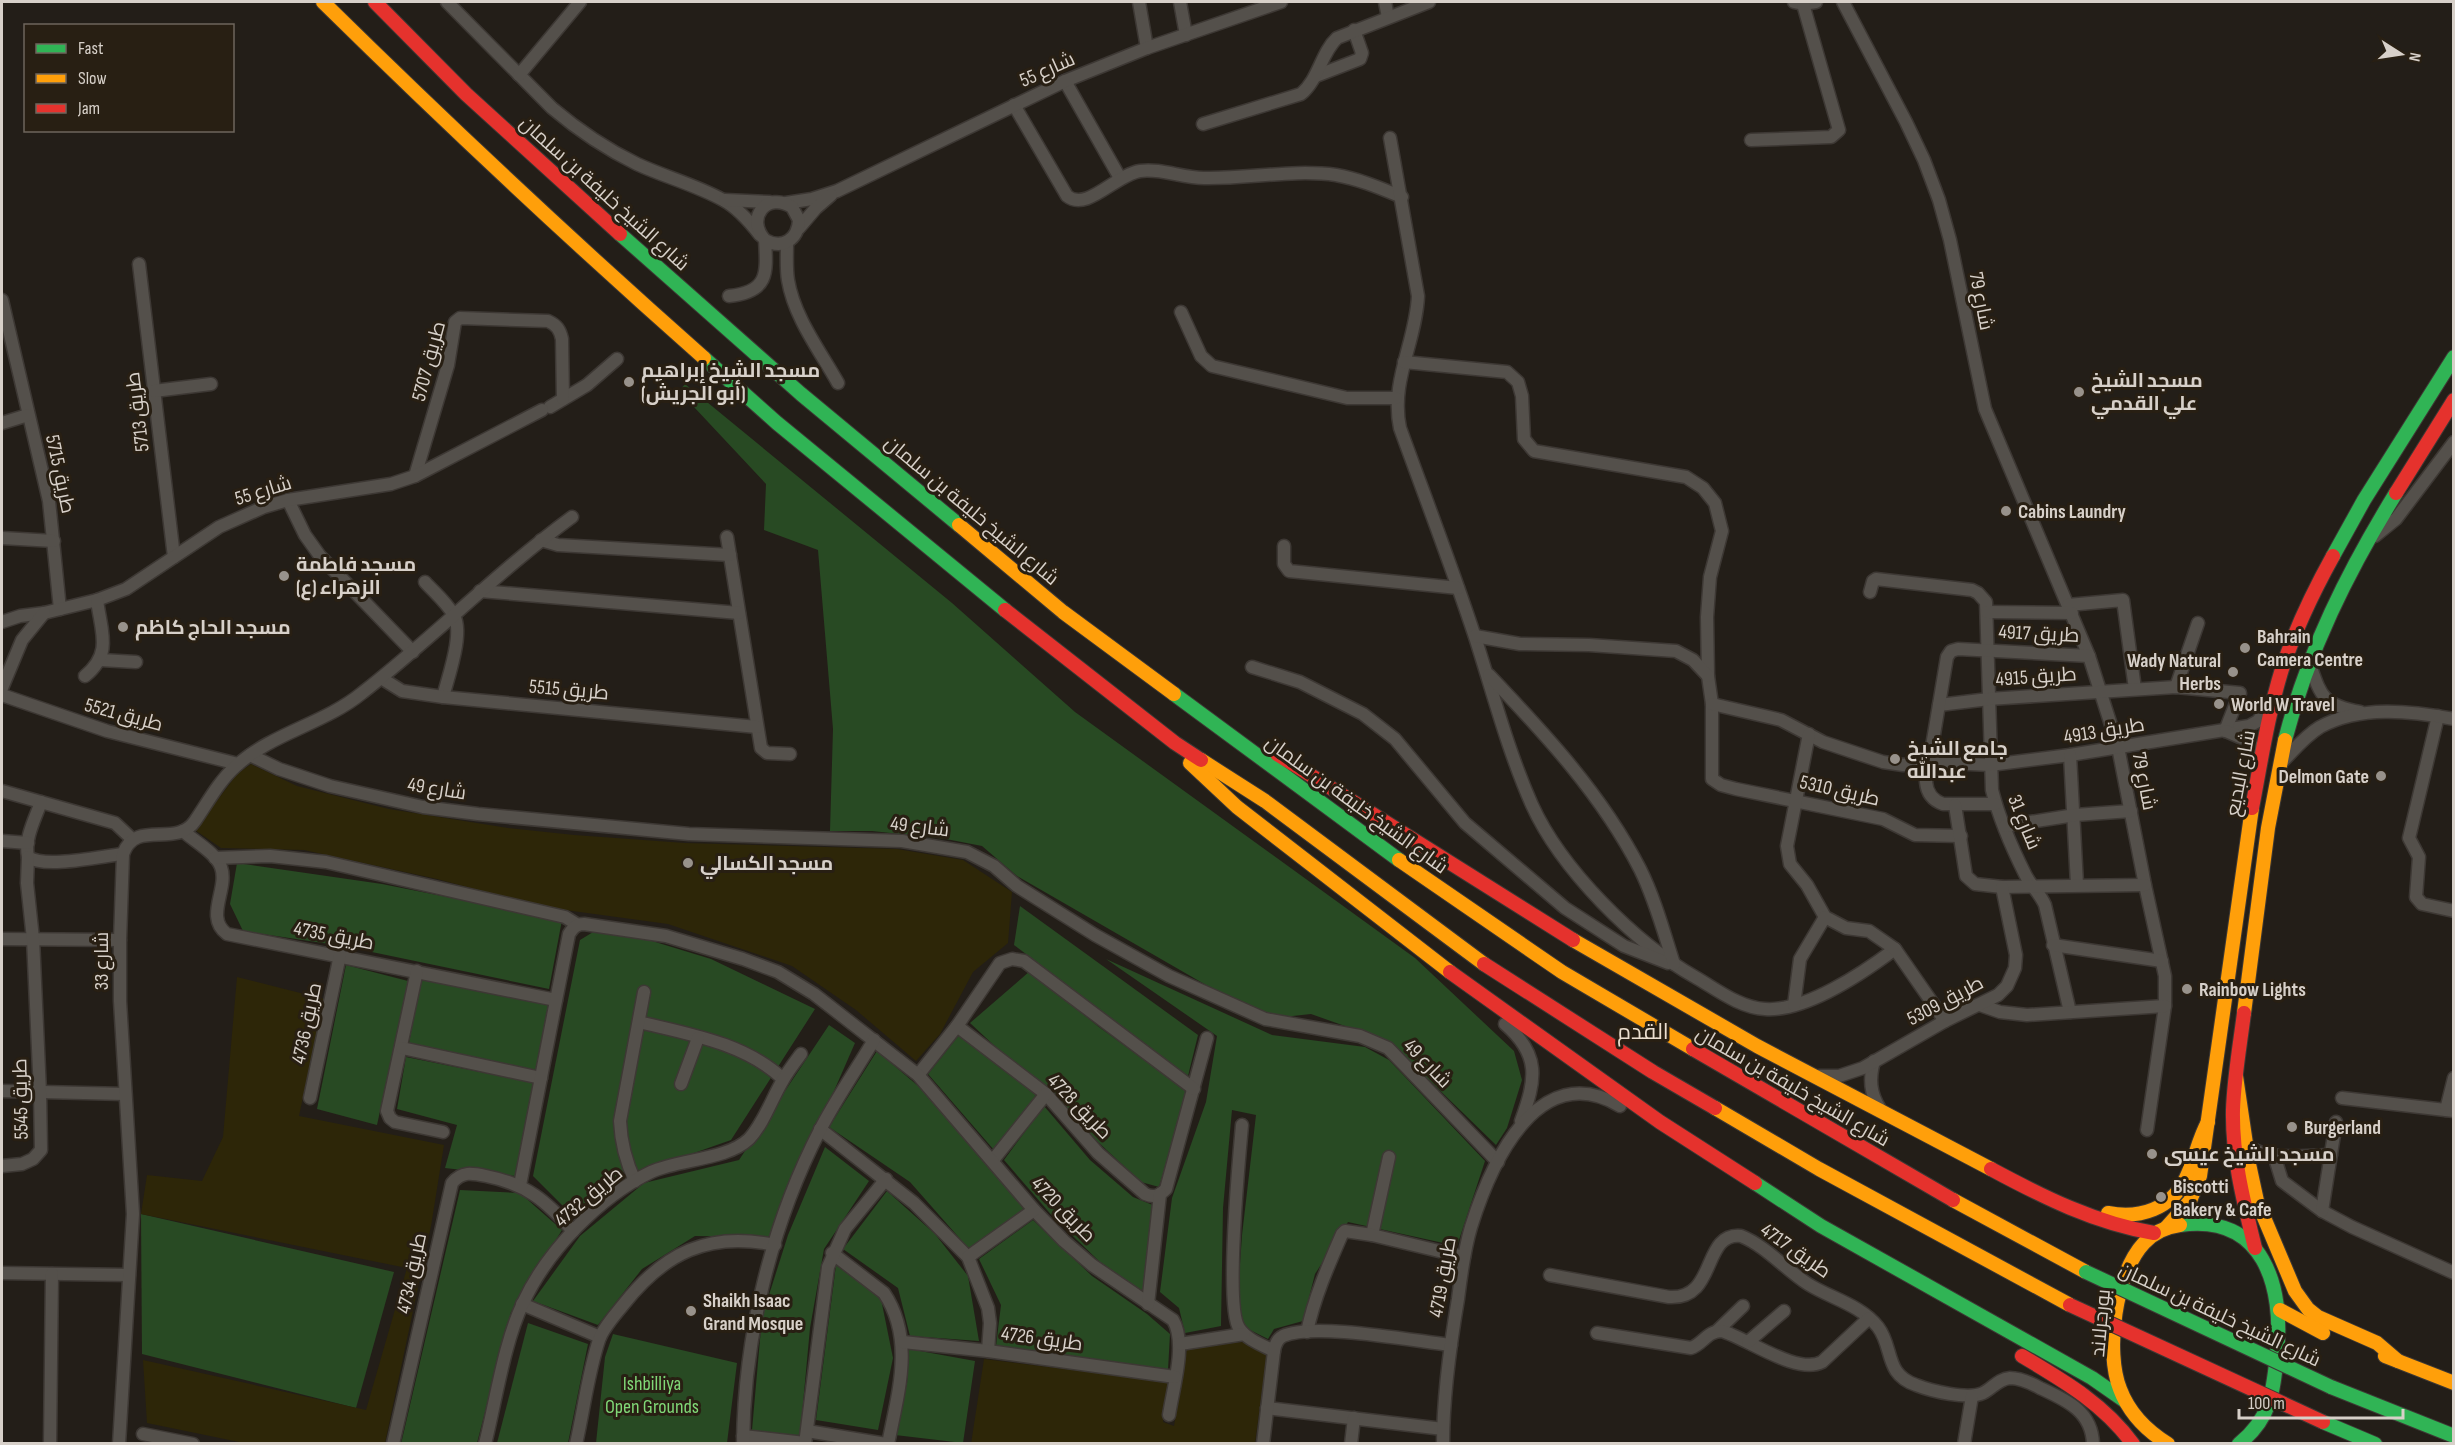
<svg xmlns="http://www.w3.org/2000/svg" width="2455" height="1445" font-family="'Sofia Sans Condensed',Cairo,sans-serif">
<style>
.green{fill:#284a23}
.sand{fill:#2d2608}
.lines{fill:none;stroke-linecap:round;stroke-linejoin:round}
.street-casing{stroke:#3d3834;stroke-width:15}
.fast-casing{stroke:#3d3834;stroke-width:16}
.slow-casing{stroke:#3d3834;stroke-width:16}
.jam-casing{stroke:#3d3834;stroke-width:16}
.street{stroke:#54504b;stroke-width:12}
.fast{stroke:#30b455;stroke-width:14}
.slow{stroke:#ff9f0a;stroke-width:14}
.jam{stroke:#e5322d;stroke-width:14}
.fast-bridge-casing{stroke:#3d3834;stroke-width:16;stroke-linecap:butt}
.jam-bridge-casing{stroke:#3d3834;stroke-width:16;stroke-linecap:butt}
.fast-bridge{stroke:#30b455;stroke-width:14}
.jam-bridge{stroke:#e5322d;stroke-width:14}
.poi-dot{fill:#98928b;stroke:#281f13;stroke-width:2}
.labels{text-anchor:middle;stroke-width:6;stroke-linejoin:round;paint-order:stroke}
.street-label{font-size:20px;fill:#d7d0c9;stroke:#281f13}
.poi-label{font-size:20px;font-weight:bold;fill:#d7d0c9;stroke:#281f13;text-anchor:start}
.park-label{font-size:20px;fill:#80d877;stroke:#281f13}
.quarter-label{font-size:22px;fill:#ecdfd0;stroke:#281f13}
</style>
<rect width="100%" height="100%" fill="#231e18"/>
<g class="green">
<path d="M685 384 952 603 1075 712 1415 958 1514 1051 1522 1080 1507 1128 1496 1145 1390 1042 1311 1014 1265 1019 1017 876 982 846 946 839 872 831H830L833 729 818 550 764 530 766 484 679 391Z"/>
<path d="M237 863 382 884 562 920 549 989 343 946 243 931 230 904Z"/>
<path d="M1020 906 1198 1035 1188 1076 1014 945Z"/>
<path d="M603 926 711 959 815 1009 731 1140 623 1178 574 1217 533 1176 580 940Z"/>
<path d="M1106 959 1272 1035 1365 1047 1389 1060 1485 1161 1457 1246 1348 1222 1315 1274 1303 1321 1274 1329 1268 1339 1236 1323 1242 1235 1256 1115 1232 1110 1223 1208 1221 1326 1185 1333 1179 1308 1160 1292 1172 1198 1206 1102 1217 1036Z"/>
<path d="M346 965 408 981 377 1125 317 1109Z"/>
<path d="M1030 971 1099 1027 1187 1091 1159 1187 1141 1182 970 1023Z"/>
<path d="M421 978 549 1005 537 1071 409 1043Z"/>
<path d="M829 1025 855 1043 770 1237 695 1236 642 1269 598 1325 533 1301 580 1236 644 1183 739 1160Z"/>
<path d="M959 1035 1040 1090 994 1150 928 1074Z"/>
<path d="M877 1051 924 1091 1024 1209 969 1249 910 1182 829 1127Z"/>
<path d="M406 1057 540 1084 515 1176 445 1168 457 1125 397 1109Z"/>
<path d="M1044 1106 1090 1160 1133 1197 1155 1206 1144 1292 1100 1262 1054 1218 1004 1160Z"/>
<path d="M825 1147 869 1181 824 1249 810 1328 800 1436 752 1430 762 1317 788 1235Z"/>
<path d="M460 1190 520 1193 562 1230 511 1312 477 1443 401 1444Z"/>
<path d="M887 1191 935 1234 968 1276 979 1341 910 1336 898 1288 843 1249Z"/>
<path d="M141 1214 394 1272 356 1408 142 1354Z"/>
<path d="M1033 1220 1092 1276 1147 1314 1170 1334 1168 1370 996 1346 1001 1305 979 1259Z"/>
<path d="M836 1265 881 1299 893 1358 878 1430 816 1420Z"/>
<path d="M528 1323 588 1344 568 1443H497Z"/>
<path d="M613 1334 737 1363 727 1443H596L605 1357Z"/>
<path d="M909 1349 975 1361 963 1443 895 1435 907 1383Z"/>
</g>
<g class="sand">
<path d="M251 764 297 786 389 809 508 828 574 835 685 843 897 849 963 860 1012 892 1008 943 973 972 940 1034 916 1061 856 1010 792 966 668 924 543 907 437 879 304 850 221 848 195 830 237 774Z"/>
<path d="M237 977 324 999 299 1116 444 1145 431 1226 385 1443H244L147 1423 143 1360 366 1410 407 1268 141 1214 147 1175 202 1181 223 1137Z"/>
<path d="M1242 1342 1267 1353 1255 1443 971 1444 984 1359 1168 1382 1163 1422 1174 1426 1187 1349Z"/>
</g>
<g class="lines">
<defs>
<g id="street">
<path d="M447 2 552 108C578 130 606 149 637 164 665 177 696 185 723 200 738 208 750 222 760 235"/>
<path d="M1139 2 1147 48"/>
<path d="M1180 2 1186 35"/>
<path d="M1385 2 1388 17"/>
<path d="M1794 2 1803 4 1816 2"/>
<path d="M1843 2 1906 122 1924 160 1939 200 1950 240 1985 409 2089 656 2118 747 2145 885 2165 976V1006L2147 1130"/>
<path d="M519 75 580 2"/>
<path d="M1316 76 1360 59 1362 53 1354 30"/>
<path d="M1065 81 1120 178"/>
<path d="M1014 105 1067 196C1087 212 1115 175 1140 171 1161 168 1182 178 1204 178 1248 179 1293 169 1336 175 1359 179 1380 188 1402 197"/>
<path d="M1203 124 1301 94C1319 79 1321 53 1337 38L1429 2"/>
<path d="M1390 138 1418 296C1416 342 1390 381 1400 428 1425 497 1452 567 1475 637 1493 693 1508 751 1532 805 1561 869 1635 943 1695 977 1716 989 1740 1008 1765 1009 1805 1012 1863 973 1895 949"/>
<path d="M1751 140 1831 137 1839 130 1803 4"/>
<path d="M725 200 770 202"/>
<path d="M786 203 812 199 837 191 1065 81 1147 48 1281 2"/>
<path d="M799 228 816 208 831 195"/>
<path d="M787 242C787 255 786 268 788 280 794 317 820 351 838 383"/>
<path d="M139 264 174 557"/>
<path d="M729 296C769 292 767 273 765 240 745 218 767 191 792 207L799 220C798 239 783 250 765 240"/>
<path d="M2 300 49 501 60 609"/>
<path d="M1181 312 1201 356 1212 366 1347 398H1396"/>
<path d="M1404 362 1507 372 1518 382 1522 396 1524 439 1534 451 1686 477 1703 488 1715 503 1722 531 1710 577 1707 617 1708 676 1712 704V779L1721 785 1736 789 1883 819 1915 835 1961 836"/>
<path d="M154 391 211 384"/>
<path d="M550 407 587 385 617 359"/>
<path d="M2 423 28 415"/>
<path d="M415 476 448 365 455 322 460 318 548 321C557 325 560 330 562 339L563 399"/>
<path d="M288 500 305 535 320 556 413 652"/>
<path d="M2375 536 2396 519 2454 442"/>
<path d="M727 537 761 748 767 753 790 754"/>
<path d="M2 538 54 541"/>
<path d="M541 540 558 545 730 555"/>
<path d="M1284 546V564L1289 571 1458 588"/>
<path d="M425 582C434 592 446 602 453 614 465 631 448 677 443 697"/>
<path d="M480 591 739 613"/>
<path d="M1870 592 1873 581 1876 579 1972 590 1978 593 1986 602 1992 790C1999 818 2012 848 2025 874 2030 885 2040 893 2045 905L2070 1012"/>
<path d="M2068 605 2123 600 2135 689"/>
<path d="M1987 612 2072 613"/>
<path d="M2 622 20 616 44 613 97 600 126 589 219 527 264 507 288 500 391 484 415 476 542 410"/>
<path d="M1475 636 1520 644 1589 645 1676 651 1693 660 1708 676"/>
<path d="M101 660 136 662"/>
<path d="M2309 662C2321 696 2322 705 2360 712"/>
<path d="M1252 667 1300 682 1363 714 1395 739 1465 823 1565 908 1624 946 1668 963"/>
<path d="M1489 675C1546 735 1602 795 1640 869 1655 899 1664 933 1674 964"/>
<path d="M85 676C113 653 101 632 97 600"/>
<path d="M381 678 402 691 443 697 757 727"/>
<path d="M2176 687 2198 623"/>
<path d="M2 688 22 640 44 613"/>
<path d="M2 695 107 731 238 764"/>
<path d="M1712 704 1781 720 1823 742 1883 762 1903 765 1930 762 1990 765 2070 755 2249 726 2258 721 2267 708"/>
<path d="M1939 705 1989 699 2176 687 2240 693 2225 731"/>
<path d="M2438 716 2409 838 2419 857 2416 897 2422 904 2454 911"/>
<path d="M2226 731 2249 741 2261 760"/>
<path d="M1809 734 1787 846 1790 864 1807 885 1825 917 1846 928 1869 931 1895 949 1945 1021"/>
<path d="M250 755 279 769 330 786 423 807 478 814 689 834 902 841 967 852 994 866 1017 886 1095 935 1169 976 1265 1019 1360 1036 1388 1048 1498 1162"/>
<path d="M2070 755 2077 884"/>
<path d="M2282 762C2294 750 2305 736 2320 727 2360 705 2411 711 2454 719"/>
<path d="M2 791 115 823 132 839"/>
<path d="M41 802C35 819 24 839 28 857 45 869 102 856 123 854"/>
<path d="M1995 804H1943C1932 800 1927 793 1926 782L1947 657 1951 651 1958 649 2089 656"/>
<path d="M1955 805 1966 876 1975 884 2002 887 2145 885"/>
<path d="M2005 826 2075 815 2131 811"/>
<path d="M183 831C194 841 216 853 221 867 229 889 204 917 227 934L556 1000"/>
<path d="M2 841 28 843"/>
<path d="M215 858 270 856 326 862 565 917 578 925"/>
<path d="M2 939 120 940"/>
<path d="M2053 945 2162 961"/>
<path d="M417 971 387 1111 390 1118 395 1122 443 1132"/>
<path d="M1794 1005 1800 959 1825 917"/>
<path d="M1980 1005 2000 1012 2027 1015 2165 1006"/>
<path d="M639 1022C688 1034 745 1043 783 1079"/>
<path d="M1505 1024C1541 1055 1536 1080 1521 1121"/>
<path d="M957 1026 1046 1094 1098 1153 1145 1194C1154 1198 1159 1196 1166 1189L1207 1038"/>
<path d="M402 1048 541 1078"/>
<path d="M1874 1061C1869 1079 1870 1093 1880 1109"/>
<path d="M918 1075 957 1026 1000 963 1012 959 1024 961 1194 1089"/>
<path d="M1819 1076H1839L1863 1068 1945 1021 1998 995 2007 986 2015 968 2016 955 2002 887"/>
<path d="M681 1084 698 1038"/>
<path d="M2 1091 125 1094"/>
<path d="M310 1098 340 955"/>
<path d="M2342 1098 2454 1111"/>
<path d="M2446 1110 2454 1078"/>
<path d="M1242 1125C1239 1158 1225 1306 1239 1328 1246 1339 1262 1345 1274 1351"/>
<path d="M820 1129 914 1203 968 1257 988 1308 990 1323 988 1351"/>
<path d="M2246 1145C2268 1162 2305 1155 2331 1155"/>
<path d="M2274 1155 2282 1181 2322 1211 2352 1227 2454 1273"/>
<path d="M993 1160 1046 1094"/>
<path d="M2 1166 22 1164 33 1159 41 1150 40 1092 33 939 27 883 28 857"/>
<path d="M635 1181C625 1160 621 1143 620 1121L644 992"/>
<path d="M520 1185 569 934C573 928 576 924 584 924L666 936 743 959 778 972 814 994 918 1075 1034 1210 1064 1241 1092 1265 1173 1320C1187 1343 1173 1388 1169 1415"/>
<path d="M2322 1211 2336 1122"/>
<path d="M1372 1235 1389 1157"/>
<path d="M832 1253 884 1293C915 1339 898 1393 888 1444"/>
<path d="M968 1257 1034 1210"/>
<path d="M2 1273 129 1275"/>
<path d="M1550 1275 1669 1297C1718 1300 1701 1232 1741 1236 1766 1246 1786 1270 1808 1284 1830 1298 1861 1305 1878 1327 1894 1348 1884 1374 1916 1385 1931 1391 1968 1400 1983 1393 1993 1388 1998 1379 2010 1378 2021 1378 2031 1383 2040 1388 2066 1400 2092 1411 2093 1444"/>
<path d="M522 1304 600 1337"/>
<path d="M1148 1304 1160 1194"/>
<path d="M1717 1331 1743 1306"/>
<path d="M1307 1332C1314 1298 1328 1266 1342 1234L1345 1231 1372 1235 1464 1257"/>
<path d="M1597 1333 1691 1348C1703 1344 1707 1331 1722 1331 1748 1339 1797 1375 1822 1362L1869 1318"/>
<path d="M903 1342 988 1351 1175 1377"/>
<path d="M1748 1342 1784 1311"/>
<path d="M1180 1344 1244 1334"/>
<path d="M1267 1408 1443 1429"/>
<path d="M807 1431 886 1444"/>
<path d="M143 1434 193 1444"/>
<path d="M743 1436 805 1443"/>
<path d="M50 1444 52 1274"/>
<path d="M119 1444 133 1214 120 1001V940L123 854C136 818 176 849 195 821 208 802 219 781 236 766 272 733 324 724 362 693 434 637 498 571 572 517"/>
<path d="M393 1444 452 1183C462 1171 472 1173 486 1176 527 1184 546 1201 573 1231"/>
<path d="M485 1444C496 1400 504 1343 523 1303 547 1251 599 1197 651 1172 679 1159 727 1160 749 1139 764 1123 772 1098 783 1080 788 1071 795 1062 801 1054"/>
<path d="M576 1444C584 1409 588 1373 599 1340 603 1328 615 1315 623 1305 664 1253 708 1231 775 1245"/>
<path d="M743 1444C744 1337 771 1225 820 1130 836 1099 856 1070 874 1040"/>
<path d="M805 1444 828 1267 845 1229 886 1179"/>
<path d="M1263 1444 1274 1351C1275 1345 1277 1339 1283 1336 1314 1322 1414 1341 1451 1345"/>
<path d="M1351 1444 1354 1418"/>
<path d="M1443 1444C1443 1395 1450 1346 1458 1299 1461 1275 1464 1250 1471 1227 1491 1163 1538 1057 1620 1106"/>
<path d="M1964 1444 1972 1396"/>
</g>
<g id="fast">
<path d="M620 234 801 394 959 525"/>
<path d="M704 358 777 423 1005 610"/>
<path d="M2333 556 2364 500 2454 357"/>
<path d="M1174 694 1399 860"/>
<path d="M2285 740C2308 651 2348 571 2396 493"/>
<path d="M1755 1183 1821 1226 2092 1378 2125 1401"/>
<path d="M2180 1225C2264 1213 2284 1287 2277 1354 2273 1393 2271 1418 2239 1444"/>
<path d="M2331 1387 2454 1436"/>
<path d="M2323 1422 2375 1444"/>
</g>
<g id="slow">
<path d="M323 2C447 124 574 243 704 358"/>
<path d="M959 525 1063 612 1174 694"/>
<path d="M1201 760 1265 801 1484 964"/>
<path d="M1190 763 1237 807 1450 972"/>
<path d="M1399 860 1562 972 1693 1049"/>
<path d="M1573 940 1757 1046 1991 1169"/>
<path d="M2244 1013 2268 828 2285 740"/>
<path d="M2236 1076 2249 1164 2257 1201 2295 1291 2308 1309 2318 1317 2377 1343 2398 1361"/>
<path d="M1715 1108 1819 1169 2070 1305"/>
<path d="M1953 1200 2086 1272"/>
<path d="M2108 1213C2140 1219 2171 1209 2186 1178 2195 1160 2198 1140 2208 1122"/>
<path d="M2166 1228 2190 1201 2200 1176 2252 808"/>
<path d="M2280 1310 2323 1333"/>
<path d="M2385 1356 2454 1383"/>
<path d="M2168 1444C2147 1431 2129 1413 2120 1389 2105 1351 2115 1274 2144 1243 2154 1232 2165 1227 2180 1225"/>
</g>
<g id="jam">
<path d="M375 2 466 94 620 234"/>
<path d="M2396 493 2454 400"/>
<path d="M1005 610 1175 743 1201 760"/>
<path d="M1277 754 1573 940"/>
<path d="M2252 808C2261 761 2268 714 2282 669 2295 630 2313 592 2333 556"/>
<path d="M1484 964 1653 1072 1715 1108"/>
<path d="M1450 972 1660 1122 1755 1183"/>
<path d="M2244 1013C2240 1045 2234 1078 2233 1110 2232 1157 2244 1203 2255 1248"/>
<path d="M1693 1049 1953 1200"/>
<path d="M1991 1169C2043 1197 2095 1223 2154 1233"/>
<path d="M2022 1356C2064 1381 2104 1404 2133 1444"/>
</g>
</defs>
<use href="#street" class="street-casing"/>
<use href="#fast" class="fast-casing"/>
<use href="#slow" class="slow-casing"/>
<use href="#jam" class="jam-casing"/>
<use href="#street" class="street"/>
<use href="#fast" class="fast"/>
<use href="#slow" class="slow"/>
<use href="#jam" class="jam"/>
<defs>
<path id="fast-bridge" d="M2086 1272 2331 1387"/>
<path id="jam-bridge" d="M2070 1305 2323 1422"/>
</defs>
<use href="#fast-bridge" class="fast-bridge-casing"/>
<use href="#jam-bridge" class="jam-bridge-casing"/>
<use href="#fast-bridge" class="fast-bridge"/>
<use href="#jam-bridge" class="jam-bridge"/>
</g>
<g class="poi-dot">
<circle cx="629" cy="382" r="6"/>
<circle cx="2079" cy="392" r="6"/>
<circle cx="2006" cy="511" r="6"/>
<circle cx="284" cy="576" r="6"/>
<circle cx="123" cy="627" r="6"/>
<circle cx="2245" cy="648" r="6"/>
<circle cx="2233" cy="672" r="6"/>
<circle cx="2219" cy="704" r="6"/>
<circle cx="1895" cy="759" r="6"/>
<circle cx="2381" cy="776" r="6"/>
<circle cx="688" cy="863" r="6"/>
<circle cx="2187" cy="989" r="6"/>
<circle cx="2292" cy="1127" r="6"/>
<circle cx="2152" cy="1154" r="6"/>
<circle cx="2161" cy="1197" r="6"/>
<circle cx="691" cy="1311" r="6"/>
</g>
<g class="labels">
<g class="street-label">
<text transform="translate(1047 69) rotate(-24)" y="7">شارع 55</text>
<text transform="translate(605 193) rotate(42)" y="7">شارع الشيخ خليفة بن سلمان</text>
<text transform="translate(1982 301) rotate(79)" y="7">شارع 79</text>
<text transform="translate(428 361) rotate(-75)" y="7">طريق 5707</text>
<text transform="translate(137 412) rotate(-97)" y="7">طريق 5713</text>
<text transform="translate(61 474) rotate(78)" y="7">طريق 5715</text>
<text transform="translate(263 490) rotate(-17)" y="7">شارع 55</text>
<text transform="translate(972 510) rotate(40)" y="7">شارع الشيخ خليفة بن سلمان</text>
<text transform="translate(2039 633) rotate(3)" y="7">طريق 4917</text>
<text transform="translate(2036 676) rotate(-4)" y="7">طريق 4915</text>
<text transform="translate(569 689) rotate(5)" y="7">طريق 5515</text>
<text transform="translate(124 714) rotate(15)" y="7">طريق 5521</text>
<text transform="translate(2104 730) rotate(-9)" y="7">طريق 4913</text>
<text transform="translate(2240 773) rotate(-79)" y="7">شارع البديع</text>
<text transform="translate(2145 781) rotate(79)" y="7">شارع 79</text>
<text transform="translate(437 788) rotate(9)" y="7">شارع 49</text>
<text transform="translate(1840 790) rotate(13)" y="7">طريق 5310</text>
<text transform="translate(1357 804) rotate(36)" y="7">شارع الشيخ خليفة بن سلمان</text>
<text transform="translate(2025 822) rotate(68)" y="7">شارع 31</text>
<text transform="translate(920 826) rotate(7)" y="7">شارع 49</text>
<text transform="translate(334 935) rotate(11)" y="7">طريق 4735</text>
<text transform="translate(101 961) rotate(-90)" y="7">شارع 33</text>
<text transform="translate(1945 1000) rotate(-28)" y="7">طريق 5309</text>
<text transform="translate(306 1023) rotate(-78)" y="7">طريق 4736</text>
<text transform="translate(1428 1063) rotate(46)" y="7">شارع 49</text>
<text transform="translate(1793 1086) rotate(30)" y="7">شارع الشيخ خليفة بن سلمان</text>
<text transform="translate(20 1099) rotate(-91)" y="7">طريق 5545</text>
<text transform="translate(1080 1106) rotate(46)" y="7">طريق 4728</text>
<text transform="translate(588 1196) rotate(-40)" y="7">طريق 4732</text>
<text transform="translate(1064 1209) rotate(46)" y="7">طريق 4720</text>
<text transform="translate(1796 1250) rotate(35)" y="7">طريق 4717</text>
<text transform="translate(411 1273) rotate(-78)" y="7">طريق 4734</text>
<text transform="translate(1442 1277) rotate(-80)" y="7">طريق 4719</text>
<text transform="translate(2220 1314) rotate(25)" y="7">شارع الشيخ خليفة بن سلمان</text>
<text transform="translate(2100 1323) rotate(-85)" y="7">بورجرلاند</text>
<text transform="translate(1042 1338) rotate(8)" y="7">طريق 4726</text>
</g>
<g class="poi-label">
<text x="641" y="377">مسجد الشيخ إبراهيم<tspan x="641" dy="23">(أبو الجريش)</tspan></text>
<text x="2091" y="387">مسجد الشيخ<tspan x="2091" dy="23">علي القدمي</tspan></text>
<text x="2018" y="518">Cabins Laundry</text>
<text x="296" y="571">مسجد فاطمة<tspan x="296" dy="23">الزهراء (ع)</tspan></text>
<text x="135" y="634">مسجد الحاج كاظم</text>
<text x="2257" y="643">Bahrain<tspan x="2257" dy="23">Camera Centre</tspan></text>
<text x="2221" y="667" text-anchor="end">Wady Natural<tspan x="2221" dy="23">Herbs</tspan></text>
<text x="2231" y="711">World W Travel</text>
<text x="1907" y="755">جامع الشيخ<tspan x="1907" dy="23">عبدالله</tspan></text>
<text x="2369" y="783" text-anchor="end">Delmon Gate</text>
<text x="700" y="870">مسجد الكسالي</text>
<text x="2199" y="996">Rainbow Lights</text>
<text x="2304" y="1134">Burgerland</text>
<text x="2164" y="1161">مسجد الشيخ عيسى</text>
<text x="2173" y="1193">Biscotti<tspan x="2173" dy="23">Bakery &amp; Cafe</tspan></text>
<text x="703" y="1307">Shaikh Isaac<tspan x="703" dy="23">Grand Mosque</tspan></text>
</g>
<g class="park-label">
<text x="652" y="1390">Ishbilliya<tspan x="652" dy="23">Open Grounds</tspan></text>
</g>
<g class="quarter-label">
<text x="1643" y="1039">القدم</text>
</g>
</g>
<rect width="2455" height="1445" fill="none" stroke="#d7d0c9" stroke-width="6"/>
<rect x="24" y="24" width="210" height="108" fill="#281f13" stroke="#6e665c" stroke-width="1.5"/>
<rect x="36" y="44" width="30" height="9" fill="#30b455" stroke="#6e665c" stroke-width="1.5"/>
<text x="78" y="54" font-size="18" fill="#d7d0c9">Fast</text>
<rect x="36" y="74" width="30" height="9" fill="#ff9f0a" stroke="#6e665c" stroke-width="1.5"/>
<text x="78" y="84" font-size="18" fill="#d7d0c9">Slow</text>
<rect x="36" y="104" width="30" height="9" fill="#e5322d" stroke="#6e665c" stroke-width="1.5"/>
<text x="78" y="114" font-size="18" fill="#d7d0c9">Jam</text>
<g transform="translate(2401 54) rotate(102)" stroke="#281f13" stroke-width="4.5" paint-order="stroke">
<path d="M0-4.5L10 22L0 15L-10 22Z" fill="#d7d0c9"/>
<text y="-9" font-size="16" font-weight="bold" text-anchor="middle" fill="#d7d0c9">N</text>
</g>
<path d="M2239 1409v9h164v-9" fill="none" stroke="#d7d0c9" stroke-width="3"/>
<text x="2248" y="1409" font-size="18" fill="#d7d0c9" stroke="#281f13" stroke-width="4.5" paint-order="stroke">100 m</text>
</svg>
